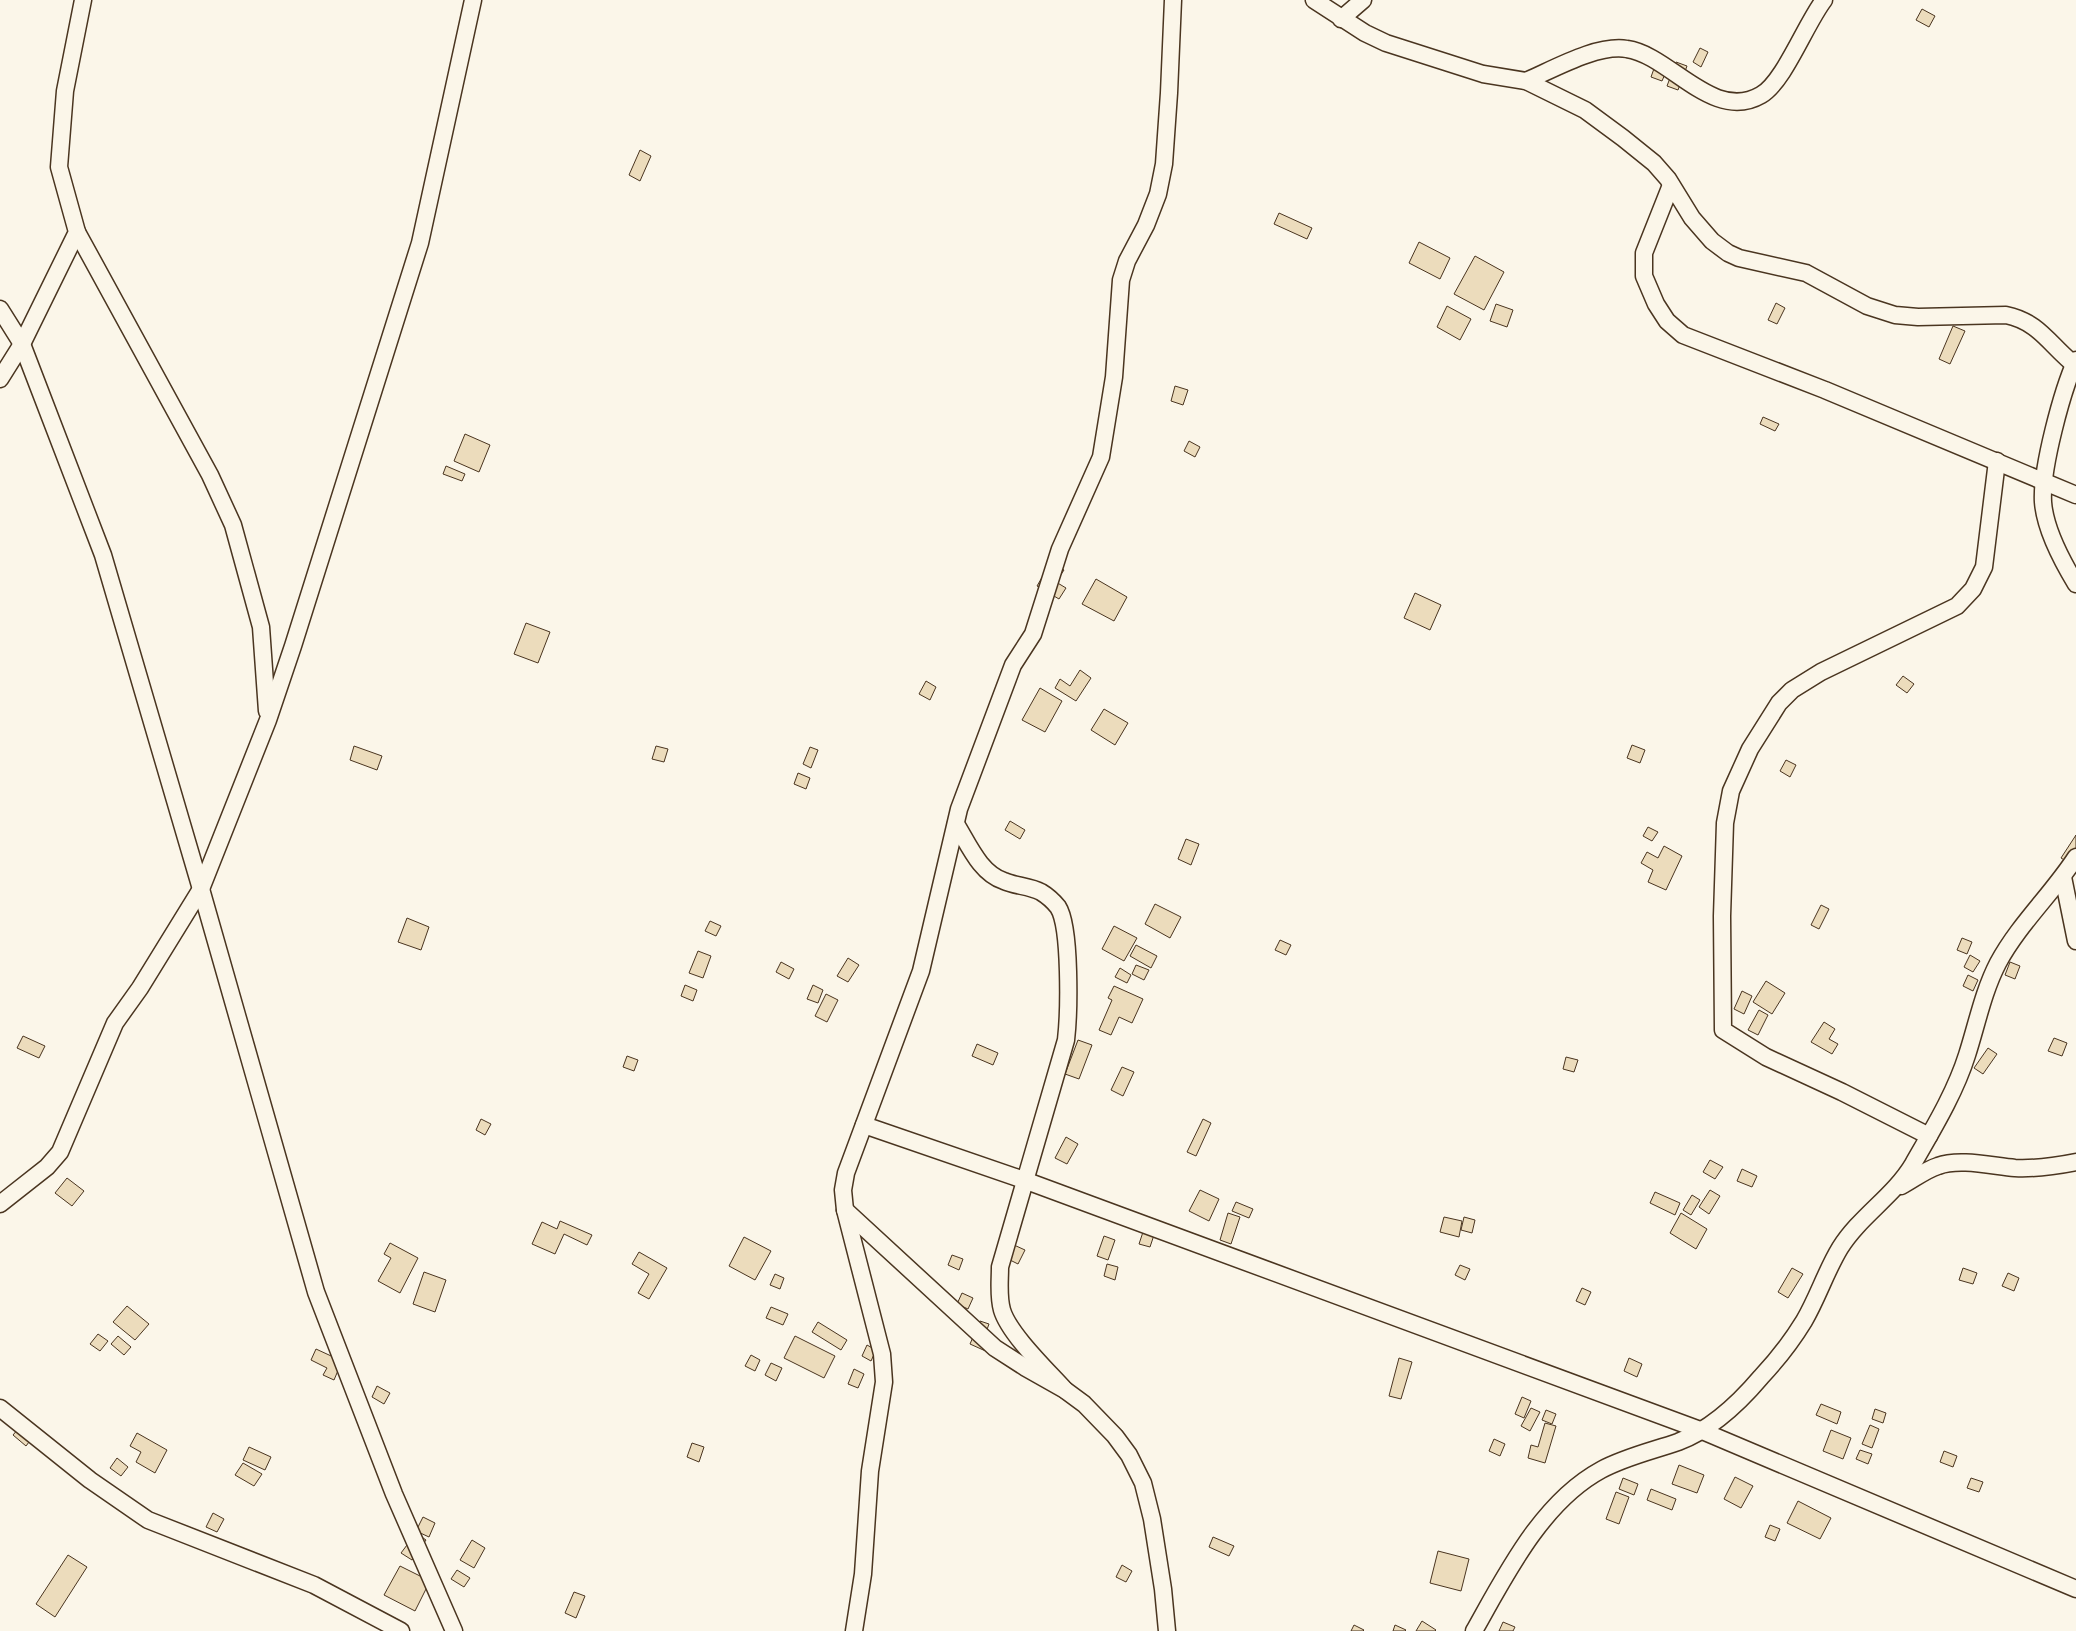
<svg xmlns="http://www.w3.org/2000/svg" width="2076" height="1631" font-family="Arial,sans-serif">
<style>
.building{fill:#ecdcbc;stroke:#4a3520}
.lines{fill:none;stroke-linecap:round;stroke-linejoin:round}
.street-casing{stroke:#4a3520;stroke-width:19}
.street{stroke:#fbf6e9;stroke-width:16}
</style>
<rect width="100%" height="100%" fill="#fbf6e9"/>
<g class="building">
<path d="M1922 9 1935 16 1929 27 1916 20Z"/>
<path d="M1700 48 1708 52 1701 67 1693 62Z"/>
<path d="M1676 62 1687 66 1678 90 1667 86Z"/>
<path d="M1656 63 1668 67 1662 81 1651 77Z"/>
<path d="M640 150 651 156 640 181 629 175Z"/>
<path d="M1279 213 1312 228 1307 239 1274 224Z"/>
<path d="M1419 242 1450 258 1440 279 1409 263Z"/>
<path d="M1475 256 1504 272 1484 310 1454 294Z"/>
<path d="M1776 303 1785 308 1777 324 1768 320Z"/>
<path d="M1496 304 1513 310 1507 327 1490 321Z"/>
<path d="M1447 306 1471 319 1460 340 1437 327Z"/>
<path d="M1953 326 1965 331 1950 364 1939 359Z"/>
<path d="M1175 386 1188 390 1183 405 1171 401Z"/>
<path d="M1763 417 1779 424 1775 431 1760 424Z"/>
<path d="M465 434 490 445 479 472 454 461Z"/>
<path d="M1189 441 1200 447 1195 457 1184 451Z"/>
<path d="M446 466 465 474 462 481 443 474Z"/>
<path d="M1051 562 1064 570 1056 582 1066 588 1059 599 1037 586Z"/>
<path d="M1096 579 1127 597 1114 621 1082 604Z"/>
<path d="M1415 593 1441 605 1430 630 1404 618Z"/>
<path d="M526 623 550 632 538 663 514 654Z"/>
<path d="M1080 670 1091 678 1076 701 1055 688 1060 679 1070 686Z"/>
<path d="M1903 676 1914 684 1907 693 1896 685Z"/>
<path d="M926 681 936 687 930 700 919 694Z"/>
<path d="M1040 688 1062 701 1045 732 1022 720Z"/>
<path d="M1104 709 1128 723 1115 745 1091 730Z"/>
<path d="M1632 745 1645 750 1640 763 1627 758Z"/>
<path d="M354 746 382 756 377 770 350 760Z"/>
<path d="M656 746 668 749 664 762 652 759Z"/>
<path d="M810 747 818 750 811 768 803 764Z"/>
<path d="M1786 760 1796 765 1790 777 1780 771Z"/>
<path d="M798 773 810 778 806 789 794 784Z"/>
<path d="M1010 821 1025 830 1020 839 1005 830Z"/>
<path d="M1648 827 1658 832 1652 841 1643 836Z"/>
<path d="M2076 835V867L2061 858Z"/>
<path d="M1186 839 1199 844 1191 865 1178 859Z"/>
<path d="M1664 846 1682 856 1666 890 1648 882 1653 870 1641 863 1647 852 1658 858Z"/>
<path d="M1155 904 1181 917 1170 938 1145 924Z"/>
<path d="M1821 905 1829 909 1819 929 1811 925Z"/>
<path d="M407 918 429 927 421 950 398 942Z"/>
<path d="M710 921 721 926 716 936 705 931Z"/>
<path d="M1114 926 1137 938 1124 961 1102 949Z"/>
<path d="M1962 938 1972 942 1967 954 1957 950Z"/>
<path d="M1280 940 1291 945 1286 955 1275 950Z"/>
<path d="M1136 945 1157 956 1151 968 1130 956Z"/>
<path d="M698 951 711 956 703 978 689 973Z"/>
<path d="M1970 955 1980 961 1973 972 1964 967Z"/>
<path d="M848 958 859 965 848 982 837 976Z"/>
<path d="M781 962 794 969 789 979 776 972Z"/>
<path d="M2010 962 2020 966 2015 979 2005 975Z"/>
<path d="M1136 965 1149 970 1144 980 1132 974Z"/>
<path d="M1120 968 1131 975 1127 983 1115 977Z"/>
<path d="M1968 975 1978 980 1973 991 1963 986Z"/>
<path d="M1766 981 1785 993 1772 1014 1753 1002Z"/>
<path d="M685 985 697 990 693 1001 681 996Z"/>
<path d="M813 985 823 990 818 1003 807 999Z"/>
<path d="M1114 986 1143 999 1132 1023 1119 1017 1111 1035 1099 1030 1112 1000 1108 998Z"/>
<path d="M1742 991 1752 996 1744 1014 1734 1009Z"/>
<path d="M826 994 838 1000 827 1022 815 1016Z"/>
<path d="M1759 1010 1768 1015 1758 1035 1748 1030Z"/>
<path d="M1824 1022 1835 1029 1829 1039 1838 1044 1832 1054 1811 1042Z"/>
<path d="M23 1036 45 1046 39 1058 17 1048Z"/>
<path d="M2054 1038 2067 1043 2062 1056 2048 1051Z"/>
<path d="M1078 1040 1092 1045 1079 1079 1065 1074Z"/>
<path d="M977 1044 998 1053 993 1065 972 1056Z"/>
<path d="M1988 1048 1997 1054 1983 1074 1974 1068Z"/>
<path d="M627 1056 638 1060 634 1071 623 1067Z"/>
<path d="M1566 1057 1578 1060 1574 1072 1563 1069Z"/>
<path d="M1122 1067 1134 1072 1123 1096 1111 1090Z"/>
<path d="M481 1119 491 1124 485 1135 476 1130Z"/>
<path d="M1203 1119 1211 1123 1196 1156 1187 1152Z"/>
<path d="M1066 1137 1078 1144 1067 1164 1055 1158Z"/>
<path d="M1710 1160 1723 1167 1715 1179 1703 1172Z"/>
<path d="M1742 1169 1757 1176 1752 1187 1737 1181Z"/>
<path d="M67 1178 84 1191 72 1206 55 1193Z"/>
<path d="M1200 1190 1219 1199 1209 1221 1189 1211Z"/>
<path d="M1710 1190 1720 1196 1709 1214 1699 1207Z"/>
<path d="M1655 1192 1680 1203 1675 1215 1650 1203Z"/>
<path d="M1692 1195 1700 1200 1691 1215 1683 1210Z"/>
<path d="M1236 1202 1253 1209 1249 1218 1232 1211Z"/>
<path d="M1228 1213 1240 1217 1231 1244 1220 1240Z"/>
<path d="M1681 1213 1707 1229 1696 1249 1670 1233Z"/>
<path d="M1444 1217 1462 1221 1459 1237 1440 1232Z"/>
<path d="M1464 1217 1475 1220 1472 1233 1461 1230Z"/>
<path d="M560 1221 592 1235 587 1245 564 1234 555 1254 532 1244 542 1222 557 1229Z"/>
<path d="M1143 1232 1154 1235 1150 1247 1139 1244Z"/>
<path d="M1104 1236 1115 1240 1108 1260 1097 1256Z"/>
<path d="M744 1237 771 1251 755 1280 729 1266Z"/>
<path d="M390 1243 418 1258 400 1293 378 1281 391 1258 384 1254Z"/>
<path d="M1014 1245 1025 1250 1018 1264 1008 1259Z"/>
<path d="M639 1252 667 1268 649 1299 638 1293 649 1274 632 1264Z"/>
<path d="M952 1255 963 1259 959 1270 948 1265Z"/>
<path d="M1107 1264 1118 1267 1115 1280 1104 1276Z"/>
<path d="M1460 1265 1470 1269 1465 1280 1455 1275Z"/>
<path d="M1792 1268 1803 1274 1788 1298 1778 1292Z"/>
<path d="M1963 1268 1977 1273 1973 1284 1959 1280Z"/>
<path d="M424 1272 446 1280 435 1312 413 1304Z"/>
<path d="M2008 1273 2019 1278 2014 1291 2002 1286Z"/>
<path d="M775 1274 784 1278 780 1289 770 1285Z"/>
<path d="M1582 1288 1591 1292 1585 1305 1576 1301Z"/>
<path d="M962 1293 973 1298 968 1309 957 1304Z"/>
<path d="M127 1306 149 1324 135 1340 113 1322Z"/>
<path d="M771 1307 788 1314 783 1325 766 1318Z"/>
<path d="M980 1321 989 1324 985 1335 990 1353 970 1344Z"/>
<path d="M818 1322 847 1340 841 1350 812 1332Z"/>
<path d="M98 1334 108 1341 100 1351 90 1344Z"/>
<path d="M118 1336 131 1347 124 1355 111 1344Z"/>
<path d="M795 1336 835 1356 824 1378 784 1358Z"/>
<path d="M867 1345 876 1350 871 1361 862 1356Z"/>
<path d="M316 1349 342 1361 334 1380 323 1375 327 1368 311 1360Z"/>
<path d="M751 1355 760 1360 755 1371 745 1366Z"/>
<path d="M1399 1358 1412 1362 1401 1399 1389 1396Z"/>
<path d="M1629 1358 1642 1364 1637 1377 1624 1371Z"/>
<path d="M771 1363 782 1368 776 1381 765 1375Z"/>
<path d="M854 1369 864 1374 858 1388 848 1384Z"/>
<path d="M377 1386 390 1393 384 1404 372 1397Z"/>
<path d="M1522 1397 1531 1401 1524 1418 1515 1414Z"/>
<path d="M1821 1404 1841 1412 1837 1424 1816 1415Z"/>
<path d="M1531 1408 1540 1412 1530 1431 1521 1426Z"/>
<path d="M1875 1409 1886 1413 1883 1423 1872 1419Z"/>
<path d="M1546 1410 1556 1414 1552 1424 1542 1420Z"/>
<path d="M23 1423 35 1434 26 1446 13 1435Z"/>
<path d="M1545 1423 1556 1426 1545 1463 1528 1458 1531 1445 1538 1447Z"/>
<path d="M1870 1425 1879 1429 1872 1448 1862 1444Z"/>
<path d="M1831 1430 1851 1438 1843 1459 1823 1451Z"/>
<path d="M137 1433 167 1450 155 1473 136 1462 141 1452 130 1446Z"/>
<path d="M1494 1439 1505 1444 1500 1456 1489 1451Z"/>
<path d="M692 1443 704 1447 699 1462 687 1457Z"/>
<path d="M249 1447 271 1457 265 1470 243 1460Z"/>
<path d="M1860 1450 1872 1454 1868 1464 1856 1459Z"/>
<path d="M1944 1451 1957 1456 1953 1467 1940 1462Z"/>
<path d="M117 1458 128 1467 121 1476 110 1468Z"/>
<path d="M243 1463 262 1474 254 1486 235 1475Z"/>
<path d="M1679 1465 1704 1475 1697 1493 1672 1484Z"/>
<path d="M1735 1477 1753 1486 1741 1508 1724 1499Z"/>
<path d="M1623 1478 1638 1484 1634 1495 1619 1489Z"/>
<path d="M1971 1478 1983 1482 1979 1492 1967 1488Z"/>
<path d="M1651 1489 1676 1499 1672 1510 1647 1500Z"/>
<path d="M1616 1492 1629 1497 1619 1524 1606 1519Z"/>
<path d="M1798 1501 1831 1518 1820 1539 1787 1523Z"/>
<path d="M213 1513 224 1519 217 1532 206 1527Z"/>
<path d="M423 1517 435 1523 429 1537 416 1531Z"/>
<path d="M1770 1525 1780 1529 1775 1541 1765 1537Z"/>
<path d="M416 1533 426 1540 412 1560 401 1553Z"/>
<path d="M1213 1537 1234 1546 1229 1556 1209 1547Z"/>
<path d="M472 1540 485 1548 474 1568 460 1560Z"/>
<path d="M1438 1551 1469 1559 1461 1591 1430 1583Z"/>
<path d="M68 1555 87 1567 55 1617 36 1604Z"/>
<path d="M1122 1565 1132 1571 1126 1582 1116 1577Z"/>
<path d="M400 1566 430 1581 415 1611 384 1595Z"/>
<path d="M457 1570 470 1578 464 1587 451 1579Z"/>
<path d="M574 1592 585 1596 576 1618 565 1613Z"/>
<path d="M1422 1621 1436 1630 1435 1631H1416Z"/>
<path d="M1503 1622 1515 1627 1513 1631H1499Z"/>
<path d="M1354 1625 1364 1630 1363 1631H1351Z"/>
<path d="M1395 1625 1406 1630 1405 1631H1393Z"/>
</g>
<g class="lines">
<defs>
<g id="street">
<path d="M1314 0 1365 33 1386 43 1483 74 1526 81 1585 110 1623 138 1654 163 1668 179 1692 218 1712 241 1728 253 1739 258 1806 273 1867 306 1895 315 1918 317 2006 315C2040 322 2050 346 2076 366"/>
<path d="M1341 19 1363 0"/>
<path d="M1526 81C1554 69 1597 44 1627 49 1670 55 1713 123 1761 95 1784 82 1806 23 1824 0"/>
<path d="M1671 185 1644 253V276L1656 304 1667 321 1683 335 1825 390 2076 495"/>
<path d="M77 232 210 475 233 525 261 627 267 711"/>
<path d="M0 309 22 344 103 555 201 889 316 1292 394 1494 454 1631"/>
<path d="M2076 360C2062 391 2041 469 2043 502 2045 529 2062 561 2076 584"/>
<path d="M0 379 22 344 77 232 59 167 65 91 83 0"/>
<path d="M956 824C969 845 980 873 1004 881 1015 886 1030 886 1041 892 1046 895 1054 902 1058 907 1071 927 1069 1014 1066 1040L1000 1267C1000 1281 998 1296 1002 1310 1009 1334 1048 1371 1065 1390"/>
<path d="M2063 877 2076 941"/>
<path d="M864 1125 1024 1180 1700 1430 2076 1589"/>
<path d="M1929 1136 1842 1092 1766 1057 1723 1030 1722 916 1725 823 1731 791 1750 749 1779 703 1792 690 1821 672 1957 606 1973 589 1984 567 1997 461"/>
<path d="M1901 1186C1913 1180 1925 1170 1938 1166 1959 1158 1992 1166 2015 1168 2035 1169 2056 1166 2076 1162"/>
<path d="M0 1204 47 1167 60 1152 115 1023 140 988 201 889 268 720 293 646 420 243 473 0"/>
<path d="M845 1210 995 1348 1026 1368 1065 1390 1084 1404 1115 1436 1129 1455 1143 1483 1152 1519 1163 1589 1167 1631"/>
<path d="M0 1408 90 1480 148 1520 314 1585 401 1631"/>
<path d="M854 1631 863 1574 870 1471 884 1382 882 1354 845 1210 843 1190 846 1173 921 971 959 809 1013 665 1033 634 1060 549 1101 457 1114 377 1121 280 1127 261 1146 225 1158 194 1164 164 1169 93 1173 0"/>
<path d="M1474 1631C1506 1574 1542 1502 1601 1470 1625 1457 1652 1451 1678 1442 1710 1430 1739 1403 1761 1377 1776 1361 1793 1339 1804 1321 1818 1297 1826 1271 1840 1248 1860 1216 1894 1196 1913 1164 1933 1129 1955 1093 1967 1055 1977 1024 1983 992 1998 963 2019 924 2052 894 2076 857"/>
</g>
</defs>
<use href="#street" class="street-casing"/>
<use href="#street" class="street"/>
</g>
</svg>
